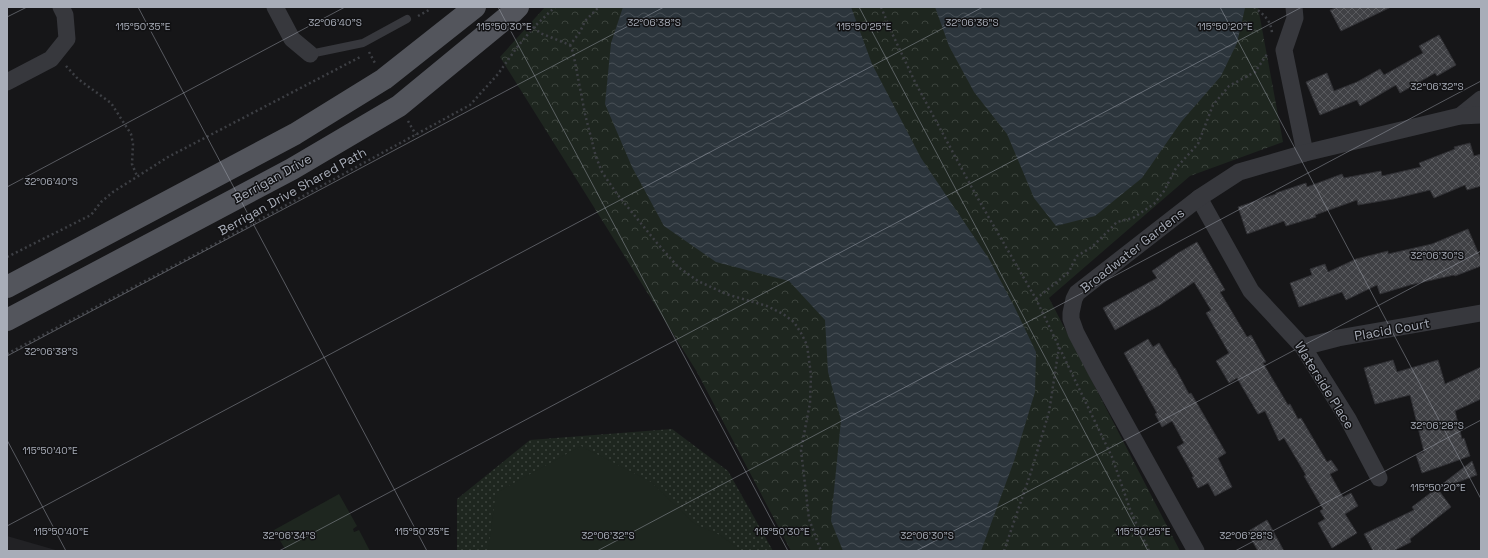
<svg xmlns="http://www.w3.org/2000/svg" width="1488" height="558" font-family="'Space Grotesk',sans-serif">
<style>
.built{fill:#222225}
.grass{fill:url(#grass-dots)}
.park{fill:url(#park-crowns)}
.pitch{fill:#1e261f}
.water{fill:url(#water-waves)}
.building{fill:url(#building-cross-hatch);stroke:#303034}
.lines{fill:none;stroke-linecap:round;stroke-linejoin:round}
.path{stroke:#3d3f44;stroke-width:2.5;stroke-dasharray:2 3;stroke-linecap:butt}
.service{stroke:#37383d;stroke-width:8}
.minor{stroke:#37383d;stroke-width:17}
.primary{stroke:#53555c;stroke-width:22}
.ticks{fill:none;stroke:#a8adb8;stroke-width:1;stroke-opacity:0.45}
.labels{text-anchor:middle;stroke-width:3;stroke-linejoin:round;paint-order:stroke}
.street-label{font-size:13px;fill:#a8adb8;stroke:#111113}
.ticks-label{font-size:10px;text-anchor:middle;fill:#a8adb8;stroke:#111113;stroke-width:3;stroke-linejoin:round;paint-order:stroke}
</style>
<defs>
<pattern id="grass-dots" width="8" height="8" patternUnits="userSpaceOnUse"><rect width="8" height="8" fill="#1e261f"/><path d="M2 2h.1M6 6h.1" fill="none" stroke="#3c433d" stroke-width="1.8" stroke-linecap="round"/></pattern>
<pattern id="park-crowns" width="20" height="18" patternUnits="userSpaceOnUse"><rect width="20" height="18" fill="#1e261f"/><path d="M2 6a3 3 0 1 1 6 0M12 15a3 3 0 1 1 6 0" fill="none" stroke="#3c433d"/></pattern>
<pattern id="water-waves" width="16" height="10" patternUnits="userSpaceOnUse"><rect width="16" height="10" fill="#2c353c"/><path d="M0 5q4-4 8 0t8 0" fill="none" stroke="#485056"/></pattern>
<pattern id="building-cross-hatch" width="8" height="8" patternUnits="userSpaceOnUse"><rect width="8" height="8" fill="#404145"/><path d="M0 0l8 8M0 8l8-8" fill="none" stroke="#595a5e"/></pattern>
</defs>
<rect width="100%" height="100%" fill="#161618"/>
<path class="built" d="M7 536 59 551H7Z"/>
<path class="grass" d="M672 429 728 471 773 551H457V499L530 440Z"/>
<path class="park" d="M545 7H1258L1283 142 1190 176 1049 298 1180 551H791L697 372 500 57Z"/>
<g class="pitch">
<path d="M581 446 651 482 695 524 720 535 742 551H488L496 493Z"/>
<path d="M339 494 357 526 353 529 354 532 359 530 370 551H286L274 530Z"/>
</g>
<g class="water">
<path d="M623 7H851L872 64 921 158 989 259 1014 306 1036 352 1035 392 1014 461 981 551H843L831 521 841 420 828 372 825 320 789 281 716 262 664 226 632 167 605 104 611 43Z"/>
<path d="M935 7H1245V8L1237 43 1221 76 1181 122 1142 178 1095 216 1056 226 1034 198 1007 134 974 92 949 46Z"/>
</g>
<g class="building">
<path d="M1338 7H1391L1341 31 1330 10Z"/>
<path d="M1439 35 1456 65 1437 76 1435 73 1400 93 1396 85 1360 106 1357 100 1320 115 1306 82 1327 73 1334 91 1357 82 1380 69 1384 75 1423 53 1419 46Z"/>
<path d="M1470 143 1474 156 1481 154V186L1467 190 1465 185 1434 198 1430 190 1393 199 1358 205 1357 200 1315 215 1316 217 1286 226 1284 221 1247 234 1238 207 1276 194V193L1306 183 1307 187 1342 174 1344 178 1381 171 1382 176 1421 167 1419 163 1455 149 1454 147Z"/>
<path d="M1468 229 1481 259V266L1455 276 1454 275 1410 285 1380 294 1377 285 1346 300 1342 292 1299 307 1290 283 1312 275 1310 269 1325 264 1328 272 1356 259 1388 251V254L1432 244Z"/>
<path d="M1197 242 1225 290 1220 292 1247 337 1251 335 1266 362 1263 363 1288 405 1290 404 1298 419 1301 418 1327 462 1331 460 1338 470 1330 474 1343 497 1351 493 1358 506 1345 514 1357 533 1332 548 1318 523 1325 519 1320 511 1323 509 1304 476 1306 475 1284 438 1279 441 1265 411 1258 414 1237 378 1229 383 1216 361 1229 353 1206 313 1211 310 1194 282 1160 305 1115 330 1103 308 1157 278 1152 271 1178 253Z"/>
<path d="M1148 339 1153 347 1159 343 1174 368H1175L1189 394 1191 393 1226 453 1218 458 1232 487 1215 496 1208 483 1198 488 1192 477H1194L1177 447 1184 443 1172 421 1162 427 1155 414 1157 413 1124 353Z"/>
<path d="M1393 360 1397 372 1438 360 1445 384 1481 367V399L1455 411 1462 439 1464 438 1470 456 1422 473 1416 455 1424 452 1410 395 1375 404 1364 368Z"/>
<path d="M1472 461 1477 475 1442 488 1441 485Z"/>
<path d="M1437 488 1451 507 1410 539 1411 542 1393 551H1373L1364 534 1414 510 1412 507Z"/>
<path d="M1267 520 1284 551H1258L1247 532Z"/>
</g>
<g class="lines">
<g class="path">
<path d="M881 7 891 31 915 82 977 197 1036 299 1112 457 1131 512 1149 551"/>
<path d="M1254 7C1264 15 1271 20 1272 33"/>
<path d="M418 16 429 10V7"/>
<path d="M534 27 540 33 570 45 580 32 585 21 599 7"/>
<path d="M570 45 573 52 585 114 596 157 602 172 617 194 657 243 678 267 698 281 726 294 767 306 783 314 794 322 801 333 807 345 811 375 810 403 801 450 809 519 821 551"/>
<path d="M369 52 375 63"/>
<path d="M66 66 78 79 111 103 131 134 133 144 132 164 137 176"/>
<path d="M408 121 416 135"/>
<path d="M7 257 91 215 101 202 113 192 168 157 362 56"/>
<path d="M1036 299 1069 272 1074 261 1077 256 1092 247 1117 222 1133 218 1154 204 1164 191 1176 168 1198 144 1213 105 1229 86 1255 72 1268 53"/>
<path d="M7 354 215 244 470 105 498 74 518 46 534 27 555 7"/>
<path d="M1004 551 1031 472 1049 412 1059 347"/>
</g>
<path class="service" d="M310 54 363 43 407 19"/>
<g class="minor">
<path d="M275 7 292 39 310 54"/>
<path d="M1294 7 1295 18 1284 50 1305 153"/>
<path d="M7 82 51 59 67 39 65 15 61 7"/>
<path d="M1460 116 1481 99"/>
<path d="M1199 198 1251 291 1303 347 1348 419 1379 478"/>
<path d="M1303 347 1338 338 1481 313"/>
<path d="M1196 551 1096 371 1076 333 1071 319V313L1074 299 1077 293 1199 198 1239 172 1305 153 1460 116 1481 115"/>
</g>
<g class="primary">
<path d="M7 287 295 134 384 79 475 7"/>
<path d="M7 320 292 169 399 106 512 13 518 7"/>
</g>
</g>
<path class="ticks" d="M138 7 427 551M498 7 788 551M859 7 1148 551M1220 7 1481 499M7 17 27 7M7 187 345 7M7 356 664 7M7 440 66 551M7 526 983 7M279 551 1302 7M597 551 1481 81M916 551 1481 251M1235 551 1481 420"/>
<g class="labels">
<g class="street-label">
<text transform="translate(272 178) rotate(-29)" y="5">Berrigan Drive</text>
<text transform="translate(292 191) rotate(-29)" y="5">Berrigan Drive Shared Path</text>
<text transform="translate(1132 250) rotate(-38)" y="5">Broadwater Gardens</text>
<text transform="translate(1392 329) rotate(-10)" y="5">Placid Court</text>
<text transform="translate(1325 385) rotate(58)" y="5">Waterside Place</text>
</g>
</g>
<g class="ticks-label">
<text x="335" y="26">32°06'40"S</text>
<text x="654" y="26">32°06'38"S</text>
<text x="972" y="26">32°06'36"S</text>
<text x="143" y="30">115°50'35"E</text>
<text x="1225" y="30">115°50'20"E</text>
<text x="504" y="30">115°50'30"E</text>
<text x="864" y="30">115°50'25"E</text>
<text x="1437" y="90">32°06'32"S</text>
<text x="51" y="185">32°06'40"S</text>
<text x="1437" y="259">32°06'30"S</text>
<text x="51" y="355">32°06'38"S</text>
<text x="1437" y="429">32°06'28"S</text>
<text x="50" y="454">115°50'40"E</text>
<text x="1438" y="491">115°50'20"E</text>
<text x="61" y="535">115°50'40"E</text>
<text x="422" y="535">115°50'35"E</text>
<text x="782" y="535">115°50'30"E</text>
<text x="1143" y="535">115°50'25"E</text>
<text x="289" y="539">32°06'34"S</text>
<text x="608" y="539">32°06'32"S</text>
<text x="927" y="539">32°06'30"S</text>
<text x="1246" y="539">32°06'28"S</text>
</g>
<rect width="1488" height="558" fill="none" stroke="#a8adb8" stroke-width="16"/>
</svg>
